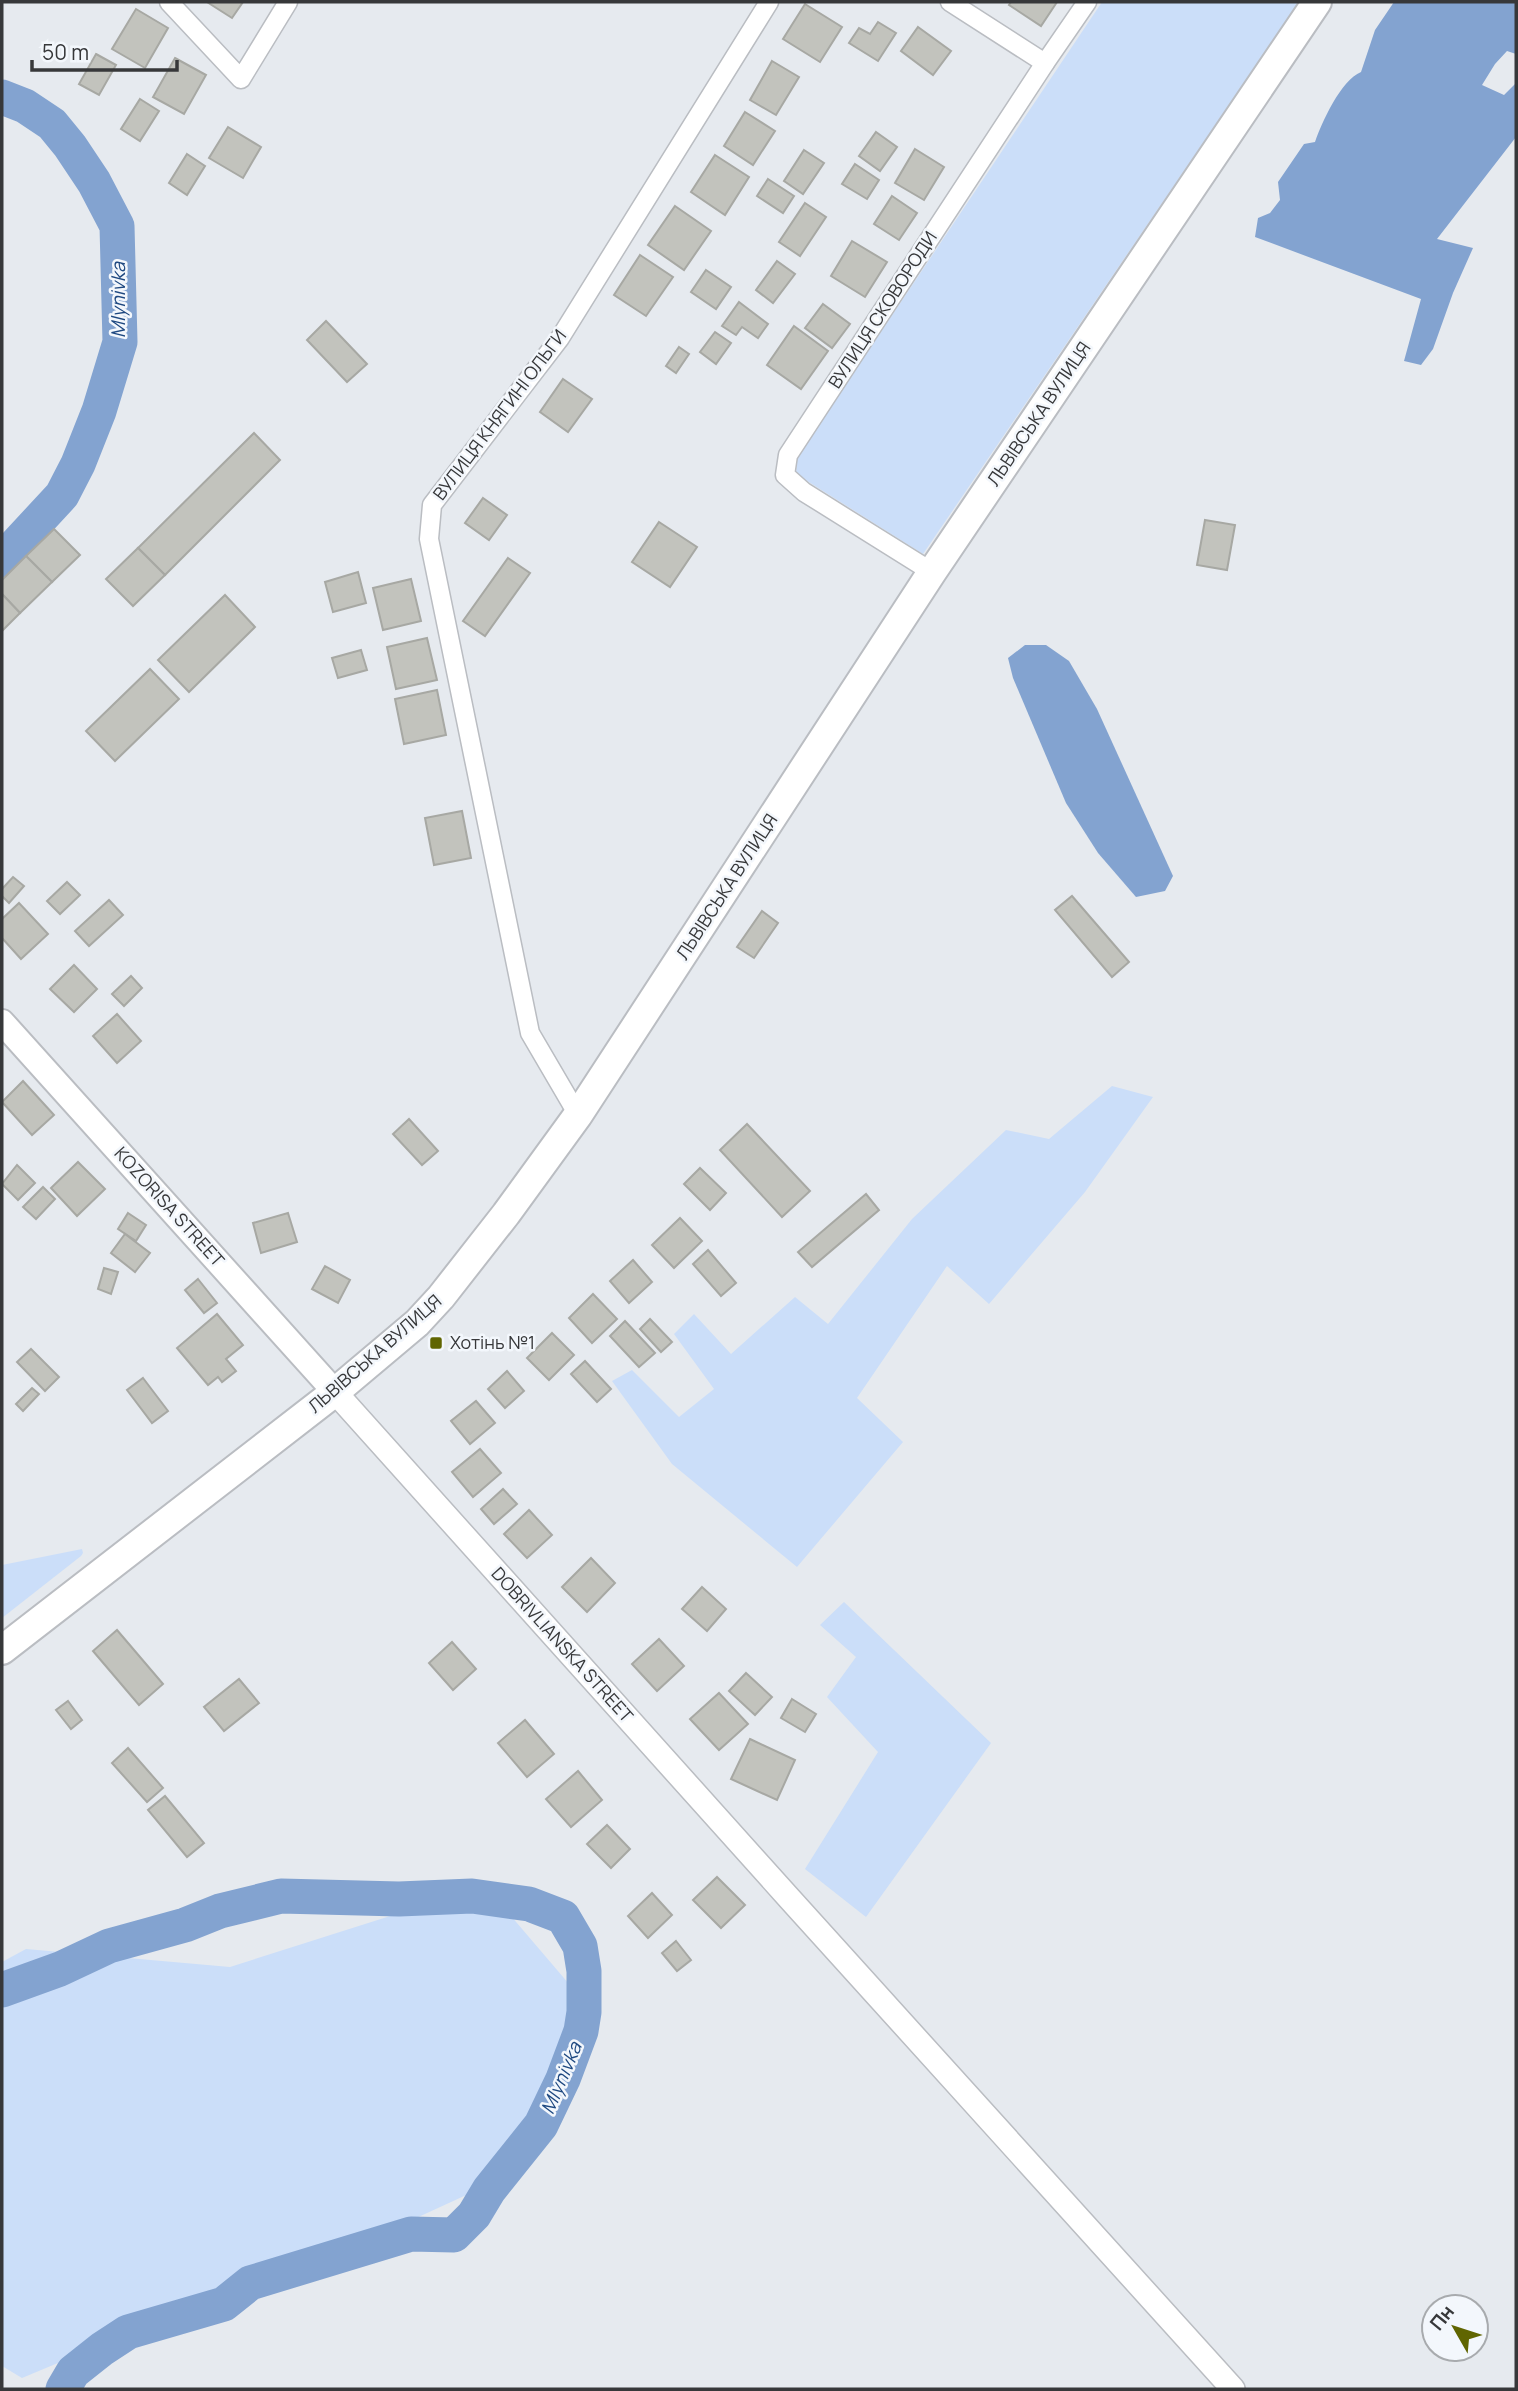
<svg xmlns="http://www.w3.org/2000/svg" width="1518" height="2391" font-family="Manrope,sans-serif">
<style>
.green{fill:#cbdef9}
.water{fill:#83a3d0}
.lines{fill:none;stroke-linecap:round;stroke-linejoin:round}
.river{stroke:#83a3d0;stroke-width:35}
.building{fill:#c2c3bd;stroke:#a7a8a3;stroke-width:2}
.minor-casing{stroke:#babdc2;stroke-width:21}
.tertiary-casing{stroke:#babdc2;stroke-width:26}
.secondary-casing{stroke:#babdc2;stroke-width:28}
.primary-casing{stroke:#babdc2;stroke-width:32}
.minor{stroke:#fff;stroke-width:18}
.tertiary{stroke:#fff;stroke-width:23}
.secondary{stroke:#fff;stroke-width:24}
.primary{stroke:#fff;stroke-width:28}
.poi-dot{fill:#606501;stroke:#f3f7fc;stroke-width:2.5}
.labels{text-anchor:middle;stroke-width:5;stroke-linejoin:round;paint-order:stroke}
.street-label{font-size:18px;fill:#37383a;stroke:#f3f7fc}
.poi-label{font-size:18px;fill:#37383a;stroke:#f3f7fc;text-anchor:start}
.water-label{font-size:19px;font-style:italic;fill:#1e4880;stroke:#f3f7fc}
</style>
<rect width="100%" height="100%" fill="#e6eaef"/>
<g class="green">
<path d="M1102 2H1299L923 554 796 474 797 457Z"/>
<path d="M1112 1086 1153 1097 1085 1192 989 1304 947 1266 857 1398 903 1442 797 1567 672 1464 612 1381 632 1370 679 1417 714 1389 674 1334 694 1314 731 1354 795 1297 828 1324 912 1219 1006 1130 1049 1139Z"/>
<path d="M82 1549 83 1553 81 1556 2 1618V1565Z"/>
<path d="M844 1602 991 1743 866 1917 805 1869 878 1752 827 1697 856 1657 820 1625Z"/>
<path d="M428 1904 511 1916 575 1991 540 2106 475 2191 401 2225 216 2297 22 2378 2 2366V1962L26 1949 230 1967Z"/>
</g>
<g class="water">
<path d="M1394 2H1516V54L1507 51 1495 64 1482 85 1504 95 1516 83V137L1437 239 1473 248 1453 293 1433 349 1421 365 1404 361 1421 299 1255 237 1258 218 1270 213 1280 200 1278 182 1304 144 1315 142C1322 122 1341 80 1361 72L1375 30Z"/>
<path d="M1025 645H1046L1069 661 1097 709 1173 876 1165 891 1136 897 1098 853 1066 803 1013 678 1008 658Z"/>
</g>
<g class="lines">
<g class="river">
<path d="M2 97 25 106 52 124 70 146 94 182 117 226 120 342 99 411 78 464 62 495 2 560"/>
<path d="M2 1990 60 1969 109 1946 185 1925 220 1911 281 1896 399 1899 472 1896 529 1904 563 1917 580 1946 584 1971V2012L581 2031 563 2079 541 2125 489 2190 474 2215 454 2235 411 2234 250 2283 224 2304 128 2332 102 2349 73 2372 63 2389"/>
</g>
</g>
<g class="building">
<path d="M207 2H243L232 18Z"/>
<path d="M1011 2H1057L1041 26 1009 5Z"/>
<path d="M805 4 842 27 820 62 783 39Z"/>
<path d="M136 9 168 28 145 68 112 49Z"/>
<path d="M878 22 896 33 878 61 849 43 859 28 870 34Z"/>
<path d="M918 27 951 51 933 75 901 51Z"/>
<path d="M96 54 116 65 99 95 79 84Z"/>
<path d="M175 58 206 75 184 114 153 97Z"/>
<path d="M772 61 799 77 776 115 750 100Z"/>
<path d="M140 99 159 111 140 141 121 129Z"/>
<path d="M745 112 775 131 753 165 724 146Z"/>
<path d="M228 127 261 147 243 178 209 158Z"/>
<path d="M876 132 897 147 880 171 859 156Z"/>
<path d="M915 149 944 167 924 200 895 183Z"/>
<path d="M804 150 824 163 803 194 784 181Z"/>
<path d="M187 154 205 166 187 195 169 183Z"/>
<path d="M715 155 749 177 725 215 691 192Z"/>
<path d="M855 164 879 180 867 199 842 184Z"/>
<path d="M768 179 794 196 783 213 757 196Z"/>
<path d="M892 196 917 213 899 240 874 224Z"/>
<path d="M805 203 826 217 800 256 779 242Z"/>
<path d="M675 206 711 231 684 270 648 245Z"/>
<path d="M852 241 887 262 865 297 831 276Z"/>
<path d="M640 255 673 277 646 316 614 295Z"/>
<path d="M777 261 795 274 773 303 756 290Z"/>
<path d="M706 270 731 287 716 309 691 292Z"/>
<path d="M739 302 768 324 758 338 742 327 736 335 722 326Z"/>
<path d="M823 304 850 324 832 348 805 328Z"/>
<path d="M326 321 367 364 347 382 307 340Z"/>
<path d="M794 326 828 351 801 389 767 365Z"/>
<path d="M715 332 731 343 716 364 700 352Z"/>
<path d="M679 347 689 354 676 373 666 366Z"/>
<path d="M563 379 592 399 568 432 540 412Z"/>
<path d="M254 433 280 460 165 575 138 548Z"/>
<path d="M483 498 507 515 489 540 465 523Z"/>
<path d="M1205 520 1235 525 1227 570 1197 565Z"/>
<path d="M659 522 697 547 670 587 632 562Z"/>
<path d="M54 529 80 555 52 582 26 556Z"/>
<path d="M138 548 165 575 133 606 106 579Z"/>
<path d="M26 556 52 582 20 613 2 594V580Z"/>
<path d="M508 558 530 573 485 636 463 621Z"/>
<path d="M358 572 366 603 333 612 325 582Z"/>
<path d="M411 579 421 621 383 630 373 588Z"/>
<path d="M2 594 20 613 2 631Z"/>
<path d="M225 595 255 627 189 692 158 660Z"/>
<path d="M427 638 437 680 396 689 387 647Z"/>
<path d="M361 650 367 670 338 678 332 658Z"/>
<path d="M150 669 179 699 115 761 86 731Z"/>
<path d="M437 690 446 735 404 744 395 699Z"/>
<path d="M462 811 471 858 434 865 425 818Z"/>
<path d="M13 877 24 886 9 903 2 896V889Z"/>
<path d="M67 882 80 895 60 914 47 901Z"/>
<path d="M1072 896 1129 962 1112 977 1055 910Z"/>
<path d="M109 900 123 915 89 946 75 931Z"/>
<path d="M19 903 48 934 21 959 2 938V919Z"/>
<path d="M762 911 778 923 754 958 737 947Z"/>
<path d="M74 965 97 989 74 1012 50 989Z"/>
<path d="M131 976 142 988 124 1006 112 994Z"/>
<path d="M117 1014 141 1041 117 1063 93 1036Z"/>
<path d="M23 1081 54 1115 32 1135 2 1102Z"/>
<path d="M409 1119 438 1151 422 1165 393 1134Z"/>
<path d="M747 1124 810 1191 782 1217 720 1150Z"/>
<path d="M78 1162 105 1189 77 1216 51 1188Z"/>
<path d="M17 1165 35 1183 18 1200 2 1184Z"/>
<path d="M700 1168 726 1193 710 1210 684 1184Z"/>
<path d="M43 1187 55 1199 36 1219 23 1207Z"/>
<path d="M866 1194 879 1210 812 1267 798 1252Z"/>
<path d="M128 1213 146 1225 136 1241 118 1229Z"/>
<path d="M288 1213 297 1242 261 1253 253 1223Z"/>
<path d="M680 1218 702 1241 674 1268 652 1245Z"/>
<path d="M125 1234 150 1253 135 1272 111 1253Z"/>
<path d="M708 1250 736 1283 721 1296 693 1264Z"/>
<path d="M633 1260 652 1282 629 1303 610 1281Z"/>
<path d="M325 1266 350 1280 338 1303 312 1289Z"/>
<path d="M104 1268 118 1272 111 1294 98 1289Z"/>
<path d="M198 1279 217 1303 204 1313 185 1290Z"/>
<path d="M593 1294 617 1319 592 1343 569 1318Z"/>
<path d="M217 1314 243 1345 226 1359 236 1371 222 1382 218 1377 208 1385 177 1348Z"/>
<path d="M650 1319 672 1342 661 1352 640 1329Z"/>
<path d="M625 1321 655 1353 639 1367 610 1336Z"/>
<path d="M552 1333 574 1355 549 1380 527 1358Z"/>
<path d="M31 1349 59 1377 45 1391 17 1362Z"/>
<path d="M585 1361 611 1389 597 1402 571 1374Z"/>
<path d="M507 1371 524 1391 505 1408 488 1389Z"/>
<path d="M143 1378 168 1411 152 1423 127 1390Z"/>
<path d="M32 1388 39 1394 23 1411 16 1404Z"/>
<path d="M476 1401 495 1423 470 1444 451 1421Z"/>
<path d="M480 1449 501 1473 473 1497 452 1472Z"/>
<path d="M503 1489 517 1504 494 1524 481 1509Z"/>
<path d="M529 1510 552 1535 527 1558 504 1534Z"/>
<path d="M591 1558 615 1583 587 1612 562 1587Z"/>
<path d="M702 1587 726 1609 707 1631 682 1609Z"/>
<path d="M117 1630 163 1684 139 1705 93 1651Z"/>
<path d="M659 1639 684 1666 657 1691 632 1664Z"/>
<path d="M452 1642 476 1669 453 1690 429 1663Z"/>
<path d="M746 1673 772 1697 755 1715 729 1691Z"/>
<path d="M239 1679 259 1703 224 1731 204 1707Z"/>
<path d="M719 1693 748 1724 719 1750 690 1719Z"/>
<path d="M792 1699 816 1714 805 1732 781 1718Z"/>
<path d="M68 1701 82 1720 71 1729 56 1710Z"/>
<path d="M525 1720 554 1754 527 1777 498 1743Z"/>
<path d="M750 1739 795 1760 777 1800 731 1779Z"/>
<path d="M128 1748 163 1788 147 1802 112 1763Z"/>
<path d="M578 1771 602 1800 571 1827 546 1799Z"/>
<path d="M165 1796 204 1843 187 1857 148 1810Z"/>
<path d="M607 1825 630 1849 611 1868 587 1844Z"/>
<path d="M717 1877 745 1905 721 1928 693 1900Z"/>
<path d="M652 1893 672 1915 648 1938 628 1916Z"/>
<path d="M676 1941 691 1960 677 1971 662 1953Z"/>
</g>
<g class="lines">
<defs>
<g id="minor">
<path d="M169 2 241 79 288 2"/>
<path d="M950 2 1045 63"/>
<path d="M932 572 804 492 785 475 788 455 1045 63 1087 2"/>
<path d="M578 1115 530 1033 429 539 432 505 560 338 769 2"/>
</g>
<path id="tertiary" d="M335 1392 789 1898 1233 2389"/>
<path id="secondary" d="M2 1022 335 1392"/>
<path id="primary" d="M2 1650 335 1392 417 1323 441 1297 506 1214 578 1115 932 572 1317 2"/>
</defs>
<use href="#minor" class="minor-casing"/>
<use href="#tertiary" class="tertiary-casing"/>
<use href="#secondary" class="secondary-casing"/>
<use href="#primary" class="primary-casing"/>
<use href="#minor" class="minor"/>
<use href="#tertiary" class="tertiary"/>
<use href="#secondary" class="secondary"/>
<use href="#primary" class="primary"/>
</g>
<rect class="poi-dot" x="429" y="1336" width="14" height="14" rx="3.5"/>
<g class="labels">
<g class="street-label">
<text transform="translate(883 310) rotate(-57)" y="6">ВУЛИЦЯ СКОВОРОДИ</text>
<text transform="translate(1039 414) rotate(-56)" y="6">ЛЬВІВСЬКА ВУЛИЦЯ</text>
<text transform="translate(500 415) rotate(-53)" y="6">ВУЛИЦЯ КНЯГИНІ ОЛЬГИ</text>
<text transform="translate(727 887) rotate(-57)" y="6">ЛЬВІВСЬКА ВУЛИЦЯ</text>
<text transform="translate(169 1207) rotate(48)" y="6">KOZORISA STREET</text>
<text transform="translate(375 1354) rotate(-41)" y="6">ЛЬВІВСЬКА ВУЛИЦЯ</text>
<text transform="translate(562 1645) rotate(48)" y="6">DOBRIVLIANSKA STREET</text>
</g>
<g class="poi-label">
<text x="450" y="1349">Хотінь №1</text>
</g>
<g class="water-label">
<text transform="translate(118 300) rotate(-90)" y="7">Mlynivka</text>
<text transform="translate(561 2078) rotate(-67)" y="7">Mlynivka</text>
</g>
</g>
<rect width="1518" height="2391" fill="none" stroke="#37383a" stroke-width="7"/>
<g transform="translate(1455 2328) rotate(309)"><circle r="33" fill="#f3f7fc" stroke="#a8abae" stroke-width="2"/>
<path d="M0-5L12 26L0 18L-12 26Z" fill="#606501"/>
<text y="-10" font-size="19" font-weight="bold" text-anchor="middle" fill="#37383a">Пн</text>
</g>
<path d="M32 60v10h145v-10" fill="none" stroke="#37383a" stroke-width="3.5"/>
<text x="42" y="60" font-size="21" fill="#37383a" stroke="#f3f7fc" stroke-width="5" paint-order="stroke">50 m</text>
</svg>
